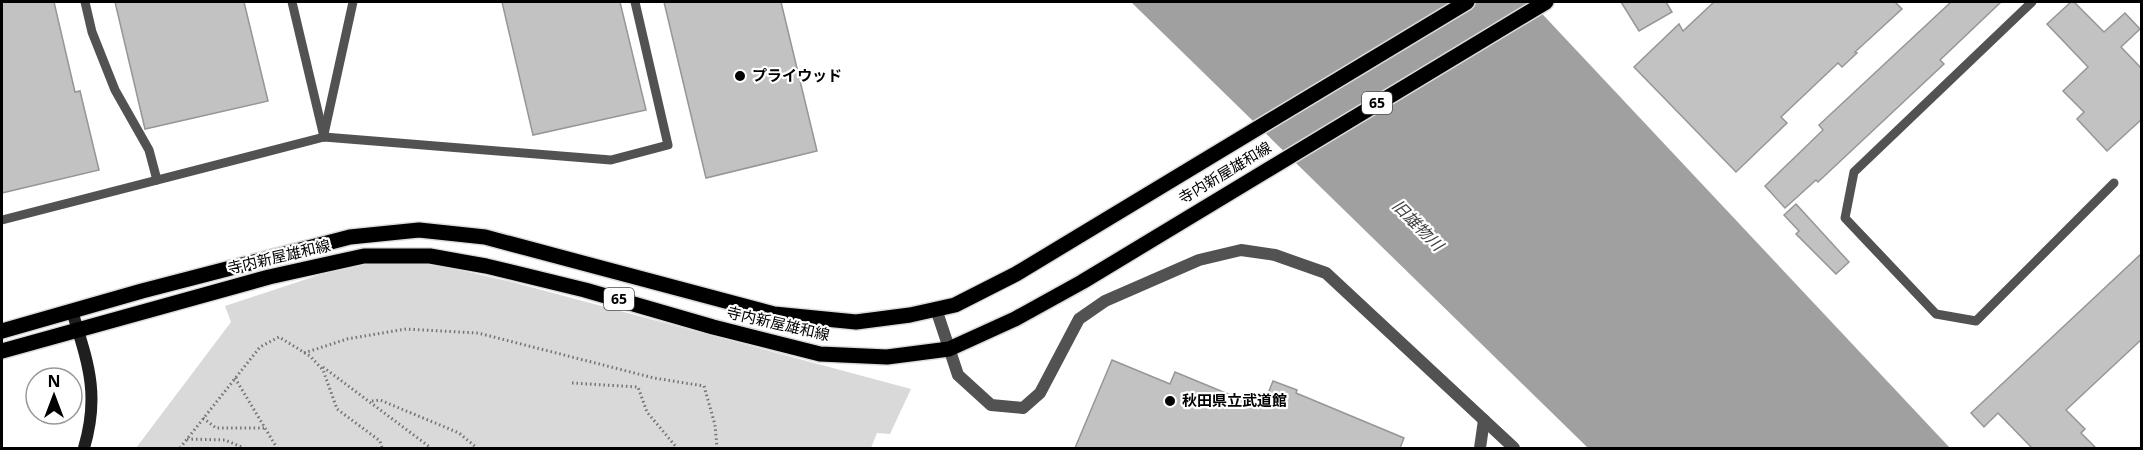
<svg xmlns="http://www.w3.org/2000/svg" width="2143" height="450" font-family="'Open Sans','Noto Sans JP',sans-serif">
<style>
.green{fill:#d9d9d9}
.water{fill:#a0a0a0}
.building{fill:#c2c2c2;stroke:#969696;stroke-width:1.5}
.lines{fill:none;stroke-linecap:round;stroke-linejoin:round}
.primary-casing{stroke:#dbdbdb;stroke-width:18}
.path{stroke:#747474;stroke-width:3;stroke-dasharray:1.5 3;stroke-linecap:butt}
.lane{stroke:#525252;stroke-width:9}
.street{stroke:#525252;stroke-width:12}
.secondary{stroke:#1f1f1f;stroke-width:12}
.primary{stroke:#000;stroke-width:15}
.poi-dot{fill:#000;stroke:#fff;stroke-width:2}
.labels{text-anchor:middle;stroke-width:4.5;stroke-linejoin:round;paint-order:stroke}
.shield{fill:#fff;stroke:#4c4c4c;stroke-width:1.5}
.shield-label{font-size:14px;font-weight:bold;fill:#000}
.poi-label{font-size:15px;font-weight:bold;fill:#000;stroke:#fff;text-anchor:start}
.street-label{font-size:15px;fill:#000;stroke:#fff}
.water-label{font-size:16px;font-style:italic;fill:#414141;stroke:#fff}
</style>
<rect width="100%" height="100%" fill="#fff"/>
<path class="green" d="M358 262 429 263 512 282 911 389 890 434 877 433 871 448H136L231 322 225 306Z"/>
<path class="water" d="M1131 2H1531L1950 448H1588Z"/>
<g class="building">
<path d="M2 2H54L75 92 80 91 99 170 2 193Z"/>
<path d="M115 2H244L268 101 145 129Z"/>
<path d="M502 2H620L646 110 533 135Z"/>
<path d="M664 2H781L817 151 706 178Z"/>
<path d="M1621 2H1666L1672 12 1639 31Z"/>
<path d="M1714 2H1895L1902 9 1855 52 1857 53 1842 67 1838 63 1781 117 1787 123 1736 172 1634 67 1679 24 1683 31Z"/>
<path d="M1951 2H2001L1940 60 1944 64 1818 182 1816 180 1785 208 1765 186 1823 130 1819 125Z"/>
<path d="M2071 2H2074L2104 32 2125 13 2140 29 2121 47 2142 69V119L2107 151 2077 119 2084 112 2063 91 2088 67 2047 24Z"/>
<path d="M1796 204 1849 262 1836 274 1796 234 1799 231 1784 215Z"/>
<path d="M2142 253V339L2066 410 2085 429 2081 433 2096 448H2032L1998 413 1984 427 1971 413Z"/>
<path d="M1112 360 1170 384 1175 372 1262 408 1273 381 1297 390 1296 393 1404 438 1400 448H1075Z"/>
</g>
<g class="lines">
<defs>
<g id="primary">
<path d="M2 331 142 291 350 237 419 230 485 237 774 314 856 322 910 315 955 305 1016 274 1467 2"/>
<path d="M2 351 269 277 364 256H430L486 266 585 290 713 327 820 354 887 357 949 349 1015 319 1082 282 1546 2"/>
</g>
</defs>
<use href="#primary" class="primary-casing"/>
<g class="path">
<path d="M304 353 347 339 406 329 478 333 654 378 704 386 715 425 717 448"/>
<path d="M323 367 431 448"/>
<path d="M235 378 277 448"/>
<path d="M572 383 638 387 647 412 677 448"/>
<path d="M372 401 380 400 459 433 477 448"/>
<path d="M203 418 216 428H264"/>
<path d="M187 439 225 440 244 448"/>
<path d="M180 448 260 347 279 337 310 356 323 370 337 409 380 441 382 448"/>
</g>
<g class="lane">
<path d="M85 2 92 32 115 90 149 150 157 180"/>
<path d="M292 2 324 137"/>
<path d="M2032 2 1854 172 1845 218 1936 314 1976 321 2114 183"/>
<path d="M324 134 353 2"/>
<path d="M2 220 324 137 611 160 668 145 635 2"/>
</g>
<g class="street">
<path d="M936 309 958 375 991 405 1023 408 1040 393 1079 319 1105 301 1199 260 1241 250 1275 255 1326 273 1514 448"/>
<path d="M1480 448 1484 420"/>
</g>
<path class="secondary" d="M72 311C88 363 100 394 84 448"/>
<use href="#primary" class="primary"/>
</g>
<g class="poi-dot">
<circle cx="740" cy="76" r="6"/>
<circle cx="1170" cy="401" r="6"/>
</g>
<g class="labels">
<g class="shield">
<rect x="1362" y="92" width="30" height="22" rx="4.5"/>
<rect x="604" y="288" width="30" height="22" rx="4.5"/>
</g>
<g class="shield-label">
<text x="1377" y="108">65</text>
<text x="619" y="304">65</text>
</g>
<g class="poi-label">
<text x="752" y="81">プライウッド</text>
<text x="1182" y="406">秋田県立武道館</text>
</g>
<g class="street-label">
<text transform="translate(1225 173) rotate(-31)" y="5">寺内新屋雄和線</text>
<text transform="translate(279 257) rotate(-13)" y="5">寺内新屋雄和線</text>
<text transform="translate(778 324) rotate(13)" y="5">寺内新屋雄和線</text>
</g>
<g class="water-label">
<text transform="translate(1418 225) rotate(45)" y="6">旧雄物川</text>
</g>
</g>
<rect width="2143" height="450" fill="none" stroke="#000000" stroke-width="6"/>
<g transform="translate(54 396)"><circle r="28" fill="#ffffff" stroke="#999999" stroke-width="1.5"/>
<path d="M0-4.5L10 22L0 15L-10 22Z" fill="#000000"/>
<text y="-9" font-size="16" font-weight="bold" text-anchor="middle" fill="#000000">N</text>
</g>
</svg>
